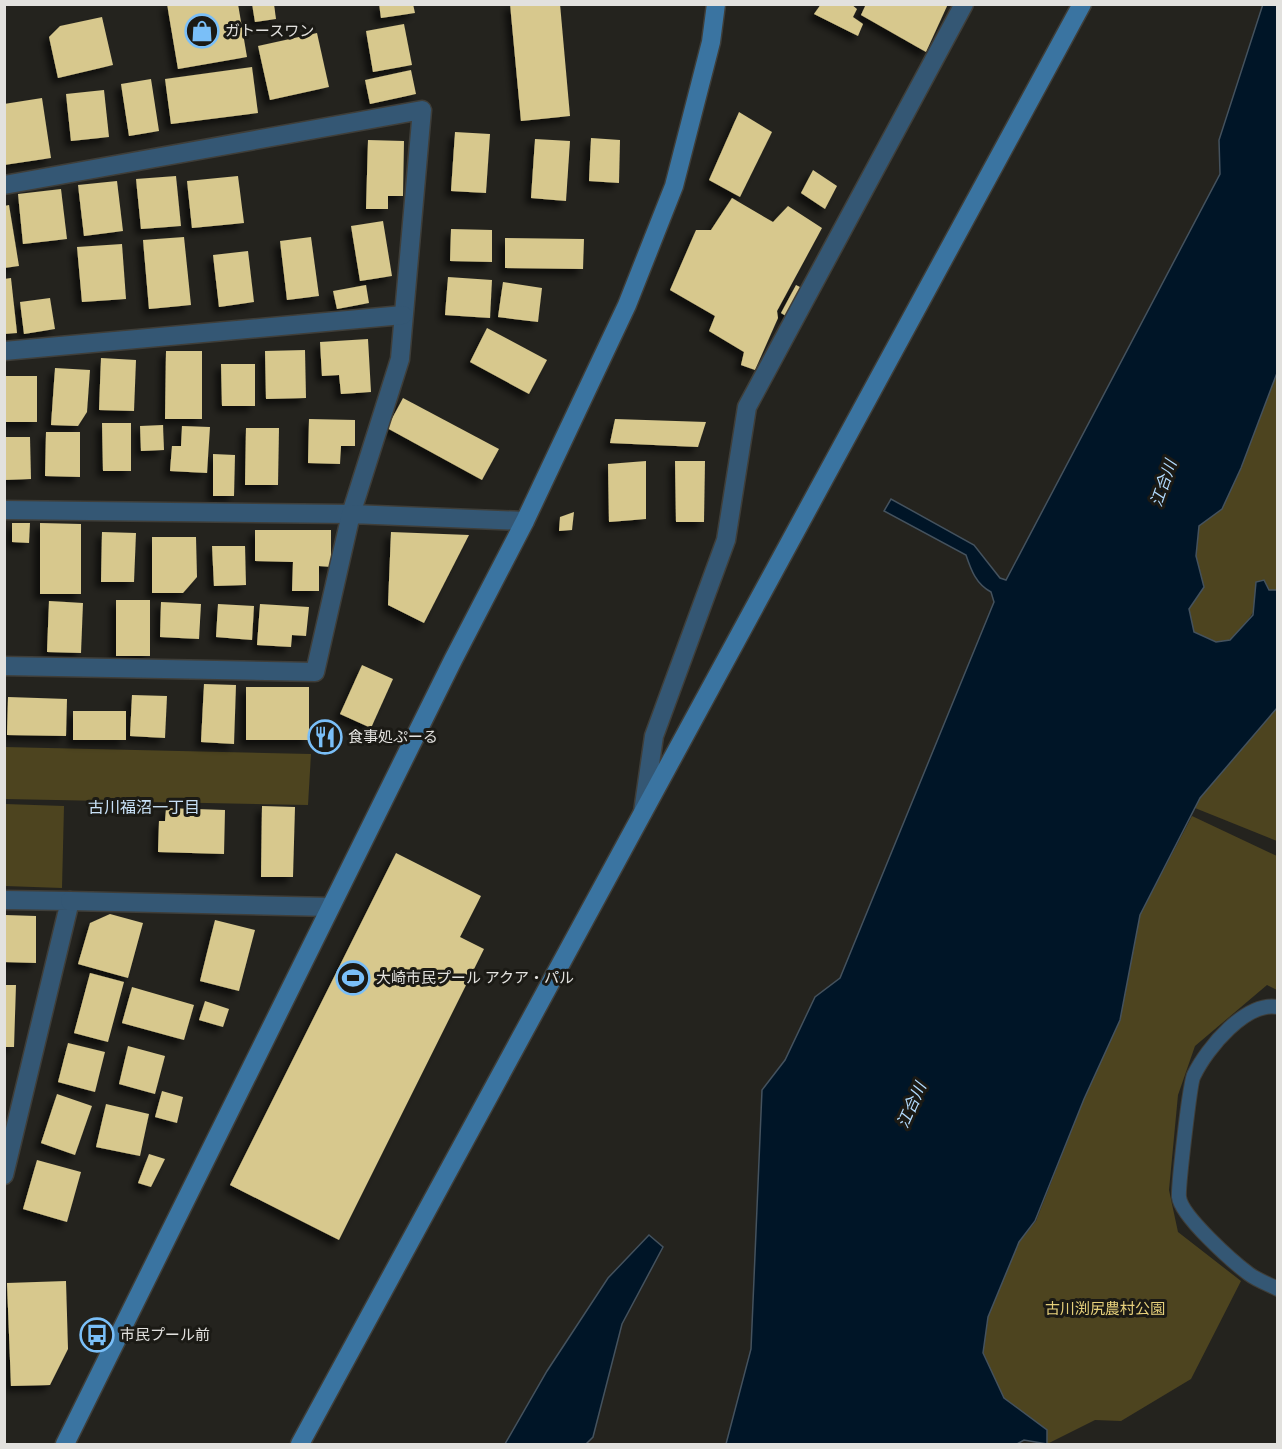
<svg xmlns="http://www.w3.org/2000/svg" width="1282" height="1449" font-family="Rubik,'Noto Sans JP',sans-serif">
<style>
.green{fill:#4d441f}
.water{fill:#001527;stroke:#44525e;stroke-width:1.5}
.building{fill:#d7c88d;filter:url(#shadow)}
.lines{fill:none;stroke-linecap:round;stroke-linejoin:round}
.lane-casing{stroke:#3f3e39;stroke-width:16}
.street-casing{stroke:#3f3e39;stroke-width:21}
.secondary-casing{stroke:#3f3e39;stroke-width:21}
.lane{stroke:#345774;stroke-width:14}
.street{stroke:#345774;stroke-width:18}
.secondary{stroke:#3a74a1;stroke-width:18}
.labels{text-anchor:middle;stroke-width:6;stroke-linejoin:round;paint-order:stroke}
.poi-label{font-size:15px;fill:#e2e1de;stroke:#1b1a15;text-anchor:start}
.park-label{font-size:15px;fill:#e6d07b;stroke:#1b1a15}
.water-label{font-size:16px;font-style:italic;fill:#b2dbfe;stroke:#1b1a15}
.neighbourhood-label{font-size:16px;fill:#c8e1f7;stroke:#1b1a15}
</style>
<defs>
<filter id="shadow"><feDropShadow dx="-5.5" dy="5.5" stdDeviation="3" flood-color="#0009"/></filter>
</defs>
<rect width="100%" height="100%" fill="#24231e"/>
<g class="green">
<path d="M1277 373V590H1269L1265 585C1258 603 1240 647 1216 642 1209 641 1201 635 1194 632L1189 609 1204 587 1196 556 1199 526 1222 509 1241 468Z"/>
<path d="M1277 708V841L1195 808 1200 798Z"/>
<path d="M5 747 311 754 308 805 5 799Z"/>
<path d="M5 804 64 806 62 888 5 886Z"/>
<path d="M1192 816 1277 856V990L1267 985 1195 1046 1178 1095 1169 1190 1178 1232 1241 1281 1191 1379 1121 1421 1095 1420 1047 1444V1430L1004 1399 983 1353 988 1317 1019 1242 1036 1221 1084 1099 1120 1020 1140 915Z"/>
</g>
<g class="water">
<path d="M1263 4 1278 5 1277 373 1241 468 1222 509 1199 526 1196 556 1204 587 1189 609 1194 632 1216 642 1230 640 1253 615 1256 582 1264 580 1269 590H1277V708L1200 798 1140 915 1120 1020 1084 1099 1035 1221 1019 1242 988 1317 983 1353 1004 1398 1047 1430V1444L1024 1440 1017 1444H726L751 1349 762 1090 785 1060 815 997 840 978 994 602 991 592C976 584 971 570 966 555L884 511 891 499 974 545 1000 578 1006 580 1220 174 1219 140Z"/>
<path d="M649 1235 663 1247 622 1324 593 1437 586 1444H505L547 1371 608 1278Z"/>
</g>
<g class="building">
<path d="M167 4H238L247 57 178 69Z"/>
<path d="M252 4H274L276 19 255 22Z"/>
<path d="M379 4H413L415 13 381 18Z"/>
<path d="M510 4H560L570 116 521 121Z"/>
<path d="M821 4H851L857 9 853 17 863 24 858 36 814 14Z"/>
<path d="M866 4H948L926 52 861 15Z"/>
<path d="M102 17 113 65 58 78 49 37 60 26Z"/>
<path d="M404 24 412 65 373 72 366 31Z"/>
<path d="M317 33 329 87 270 100 258 46Z"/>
<path d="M252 67 258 113 171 124 165 79Z"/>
<path d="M411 70 416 94 370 104 365 80Z"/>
<path d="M151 79 159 131 129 136 121 84Z"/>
<path d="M104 90 109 137 71 141 66 94Z"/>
<path d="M42 98 51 158 4 165V104Z"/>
<path d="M739 112 772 132 740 197 709 180Z"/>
<path d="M455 132 490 134 486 193 451 191Z"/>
<path d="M591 138 620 140 619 183 589 181Z"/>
<path d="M535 139 570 141 566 201 531 198Z"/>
<path d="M368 140 404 141 403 196H388V209H366Z"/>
<path d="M813 170 837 186 825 209 801 193Z"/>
<path d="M176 176 181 226 141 229 136 179Z"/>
<path d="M238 176 244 223 192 228 187 181Z"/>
<path d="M117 181 123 231 84 236 78 185Z"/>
<path d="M61 189 67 239 23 244 18 194Z"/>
<path d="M732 198 773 222 788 206 822 228 777 311 778 318 755 370 741 365 744 352 709 331 715 316 670 290 696 230H711Z"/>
<path d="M9 205 19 266 4 268V206Z"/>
<path d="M383 221 392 276 360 281 351 226Z"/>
<path d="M451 229 492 230V262L450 261Z"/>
<path d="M184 237 191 305 149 309 143 240Z"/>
<path d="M311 237 319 296 287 300 280 241Z"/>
<path d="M505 238 584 239 583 269 505 268Z"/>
<path d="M122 244 126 299 82 302 77 247Z"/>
<path d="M248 251 254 302 219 307 213 255Z"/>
<path d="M448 277 492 280 490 318 445 315Z"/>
<path d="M11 278 17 333 4 334V279Z"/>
<path d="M503 282 542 288 538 322 498 317Z"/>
<path d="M366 285 369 303 337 309 333 291Z"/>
<path d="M796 285 806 290 791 319 781 313Z"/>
<path d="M50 298 55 329 24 334 20 302Z"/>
<path d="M487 328 547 360 529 394 470 362Z"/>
<path d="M368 339 371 392 341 394 339 375 322 376 320 342Z"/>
<path d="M305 350 306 398 266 399 265 351Z"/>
<path d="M166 351H202V419H165Z"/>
<path d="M101 358 136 360 134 411 99 410Z"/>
<path d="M221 364H255V406H222Z"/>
<path d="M55 368 90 370 87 412 78 426 51 425Z"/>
<rect x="5" y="376" width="32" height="46"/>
<path d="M403 398 499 449 482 480 387 428Z"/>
<path d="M309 419 355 420V446H341L340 464 308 463Z"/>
<path d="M615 419 706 422 698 447 610 443Z"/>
<path d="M102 423H131V471H103Z"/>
<path d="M163 425 164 450 141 451 140 426Z"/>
<path d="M182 426 210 427 207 473 170 471 172 446H181Z"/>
<path d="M246 428H279L278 485H245Z"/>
<path d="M46 432H80V477L45 476Z"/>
<path d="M4 437H30L31 479 4 480Z"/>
<path d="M213 454 235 455 234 496H213Z"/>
<path d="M646 461V519L609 522 608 464Z"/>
<path d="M675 461H705L704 522H676Z"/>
<path d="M574 512 572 530 559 531 560 517Z"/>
<path d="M12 523H30L29 543 12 542Z"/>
<path d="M40 523 81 524V594H40Z"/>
<path d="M255 530H331V567L319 566V591H292L293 562 255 561Z"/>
<path d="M102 532 136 533 134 582H101Z"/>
<path d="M391 532 469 535 424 623 388 605Z"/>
<path d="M152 537H196L197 577 183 593H152Z"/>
<path d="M212 546H245L246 585 214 586Z"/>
<rect x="116" y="600" width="34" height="56"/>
<path d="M49 601 83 603 81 653 47 652Z"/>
<path d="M161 602 201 604 199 639 160 637Z"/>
<path d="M218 604 254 606 252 640 216 637Z"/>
<path d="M260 604 309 607 306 636 292 635 291 647 257 645Z"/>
<path d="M362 665 393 679 371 728 340 714Z"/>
<path d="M204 684 236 685 234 744 201 742Z"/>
<rect x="246" y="687" width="63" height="53"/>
<path d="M132 695 167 696 165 738 130 736Z"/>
<path d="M8 697 67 699 66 736 7 735Z"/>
<rect x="73" y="711" width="53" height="29"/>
<path d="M262 806 295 807 293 877H261Z"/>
<path d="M166 808 225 810 224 854 158 852 159 821H165Z"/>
<path d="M396 853 481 896 460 937 484 949 339 1240 230 1185Z"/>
<path d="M110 914 143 923 128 978 78 964 90 923Z"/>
<path d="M5 915 36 916V963L4 962Z"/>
<path d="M215 920 255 930 239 991 200 981Z"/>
<path d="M90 973 124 982 108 1042 74 1033Z"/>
<path d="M4 985H16L14 1047H4Z"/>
<path d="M132 987 194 1005 184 1040 122 1023Z"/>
<path d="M205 1001 229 1009 223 1027 199 1020Z"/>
<path d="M68 1043 105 1052 95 1092 58 1082Z"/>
<path d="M128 1046 165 1056 155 1094 119 1084Z"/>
<path d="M162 1091 183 1097 177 1123 155 1117Z"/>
<path d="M57 1094 92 1106 75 1155 41 1143Z"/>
<path d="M106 1104 149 1114 140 1156 96 1147Z"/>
<path d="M149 1154 165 1159 151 1187 138 1183Z"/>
<path d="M37 1160 81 1172 67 1222 23 1209Z"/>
<path d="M66 1281 68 1349 50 1385 11 1386 7 1283Z"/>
</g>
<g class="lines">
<defs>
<path id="lane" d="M1278 1007C1246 1001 1207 1048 1194 1075 1190 1081 1178 1188 1179 1197 1181 1216 1233 1262 1249 1274 1257 1280 1268 1284 1278 1289"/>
<g id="street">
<path d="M4 185 422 110 400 359 351 514 4 510"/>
<path d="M4 351 403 315"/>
<path d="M4 666 315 672 351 514 525 521"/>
<path d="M643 812 654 736 726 540 747 407 964 4"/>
<path d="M4 900 70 901 4 1175"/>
<path d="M70 901 330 907"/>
</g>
<g id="secondary">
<path d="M65 1444 453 660 525 521 627 305 674 186 711 42 716 4"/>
<path d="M300 1444 1082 4"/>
</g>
</defs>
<use href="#lane" class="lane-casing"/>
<use href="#street" class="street-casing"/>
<use href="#secondary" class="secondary-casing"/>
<use href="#lane" class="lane"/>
<use href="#street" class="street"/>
<use href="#secondary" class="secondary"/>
</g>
<defs>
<symbol id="shop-ring" viewBox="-11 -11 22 22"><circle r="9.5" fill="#1b1a15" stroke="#7abff8" stroke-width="1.5"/><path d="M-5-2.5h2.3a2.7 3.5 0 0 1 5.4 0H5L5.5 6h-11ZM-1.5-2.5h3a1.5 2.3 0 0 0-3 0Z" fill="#7abff8"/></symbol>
<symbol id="restaurant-ring" viewBox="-11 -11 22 22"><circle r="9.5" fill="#1b1a15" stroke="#7abff8" stroke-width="1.5"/><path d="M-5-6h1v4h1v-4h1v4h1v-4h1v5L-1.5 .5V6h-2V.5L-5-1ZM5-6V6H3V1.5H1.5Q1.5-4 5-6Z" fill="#7abff8"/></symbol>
<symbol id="stadium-ring" viewBox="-11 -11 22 22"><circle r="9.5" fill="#1b1a15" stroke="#7abff8" stroke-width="1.5"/><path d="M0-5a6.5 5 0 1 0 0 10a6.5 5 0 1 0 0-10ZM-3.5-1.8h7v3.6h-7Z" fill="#7abff8"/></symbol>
<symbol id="bus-ring" viewBox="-11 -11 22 22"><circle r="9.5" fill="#1b1a15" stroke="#7abff8" stroke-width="1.5"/><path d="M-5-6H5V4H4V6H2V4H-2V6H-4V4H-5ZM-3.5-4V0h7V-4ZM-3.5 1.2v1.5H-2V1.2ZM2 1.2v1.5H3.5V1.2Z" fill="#7abff8"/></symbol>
</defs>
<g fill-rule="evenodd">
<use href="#shop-ring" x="183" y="12" width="38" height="38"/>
<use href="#restaurant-ring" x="306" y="718" width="38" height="38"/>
<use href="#stadium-ring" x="334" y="959" width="38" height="38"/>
<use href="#bus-ring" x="78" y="1316" width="38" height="38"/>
</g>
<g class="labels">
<g class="poi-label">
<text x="225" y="36">ガトースワン</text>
<text x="348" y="742">食事処ぷーる</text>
<text x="376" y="983">大崎市民プール アクア・パル</text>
<text x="120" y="1340">市民プール前</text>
</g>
<g class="park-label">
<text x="1105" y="1314">古川渕尻農村公園</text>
</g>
<g class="water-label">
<text transform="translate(1163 483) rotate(-71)" y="6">江合川</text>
<text transform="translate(911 1105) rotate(-66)" y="6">江合川</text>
</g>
<g class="neighbourhood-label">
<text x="144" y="813">古川福沼一丁目</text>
</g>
</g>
<rect width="1282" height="1449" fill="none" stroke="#e2e1de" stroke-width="12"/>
</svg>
